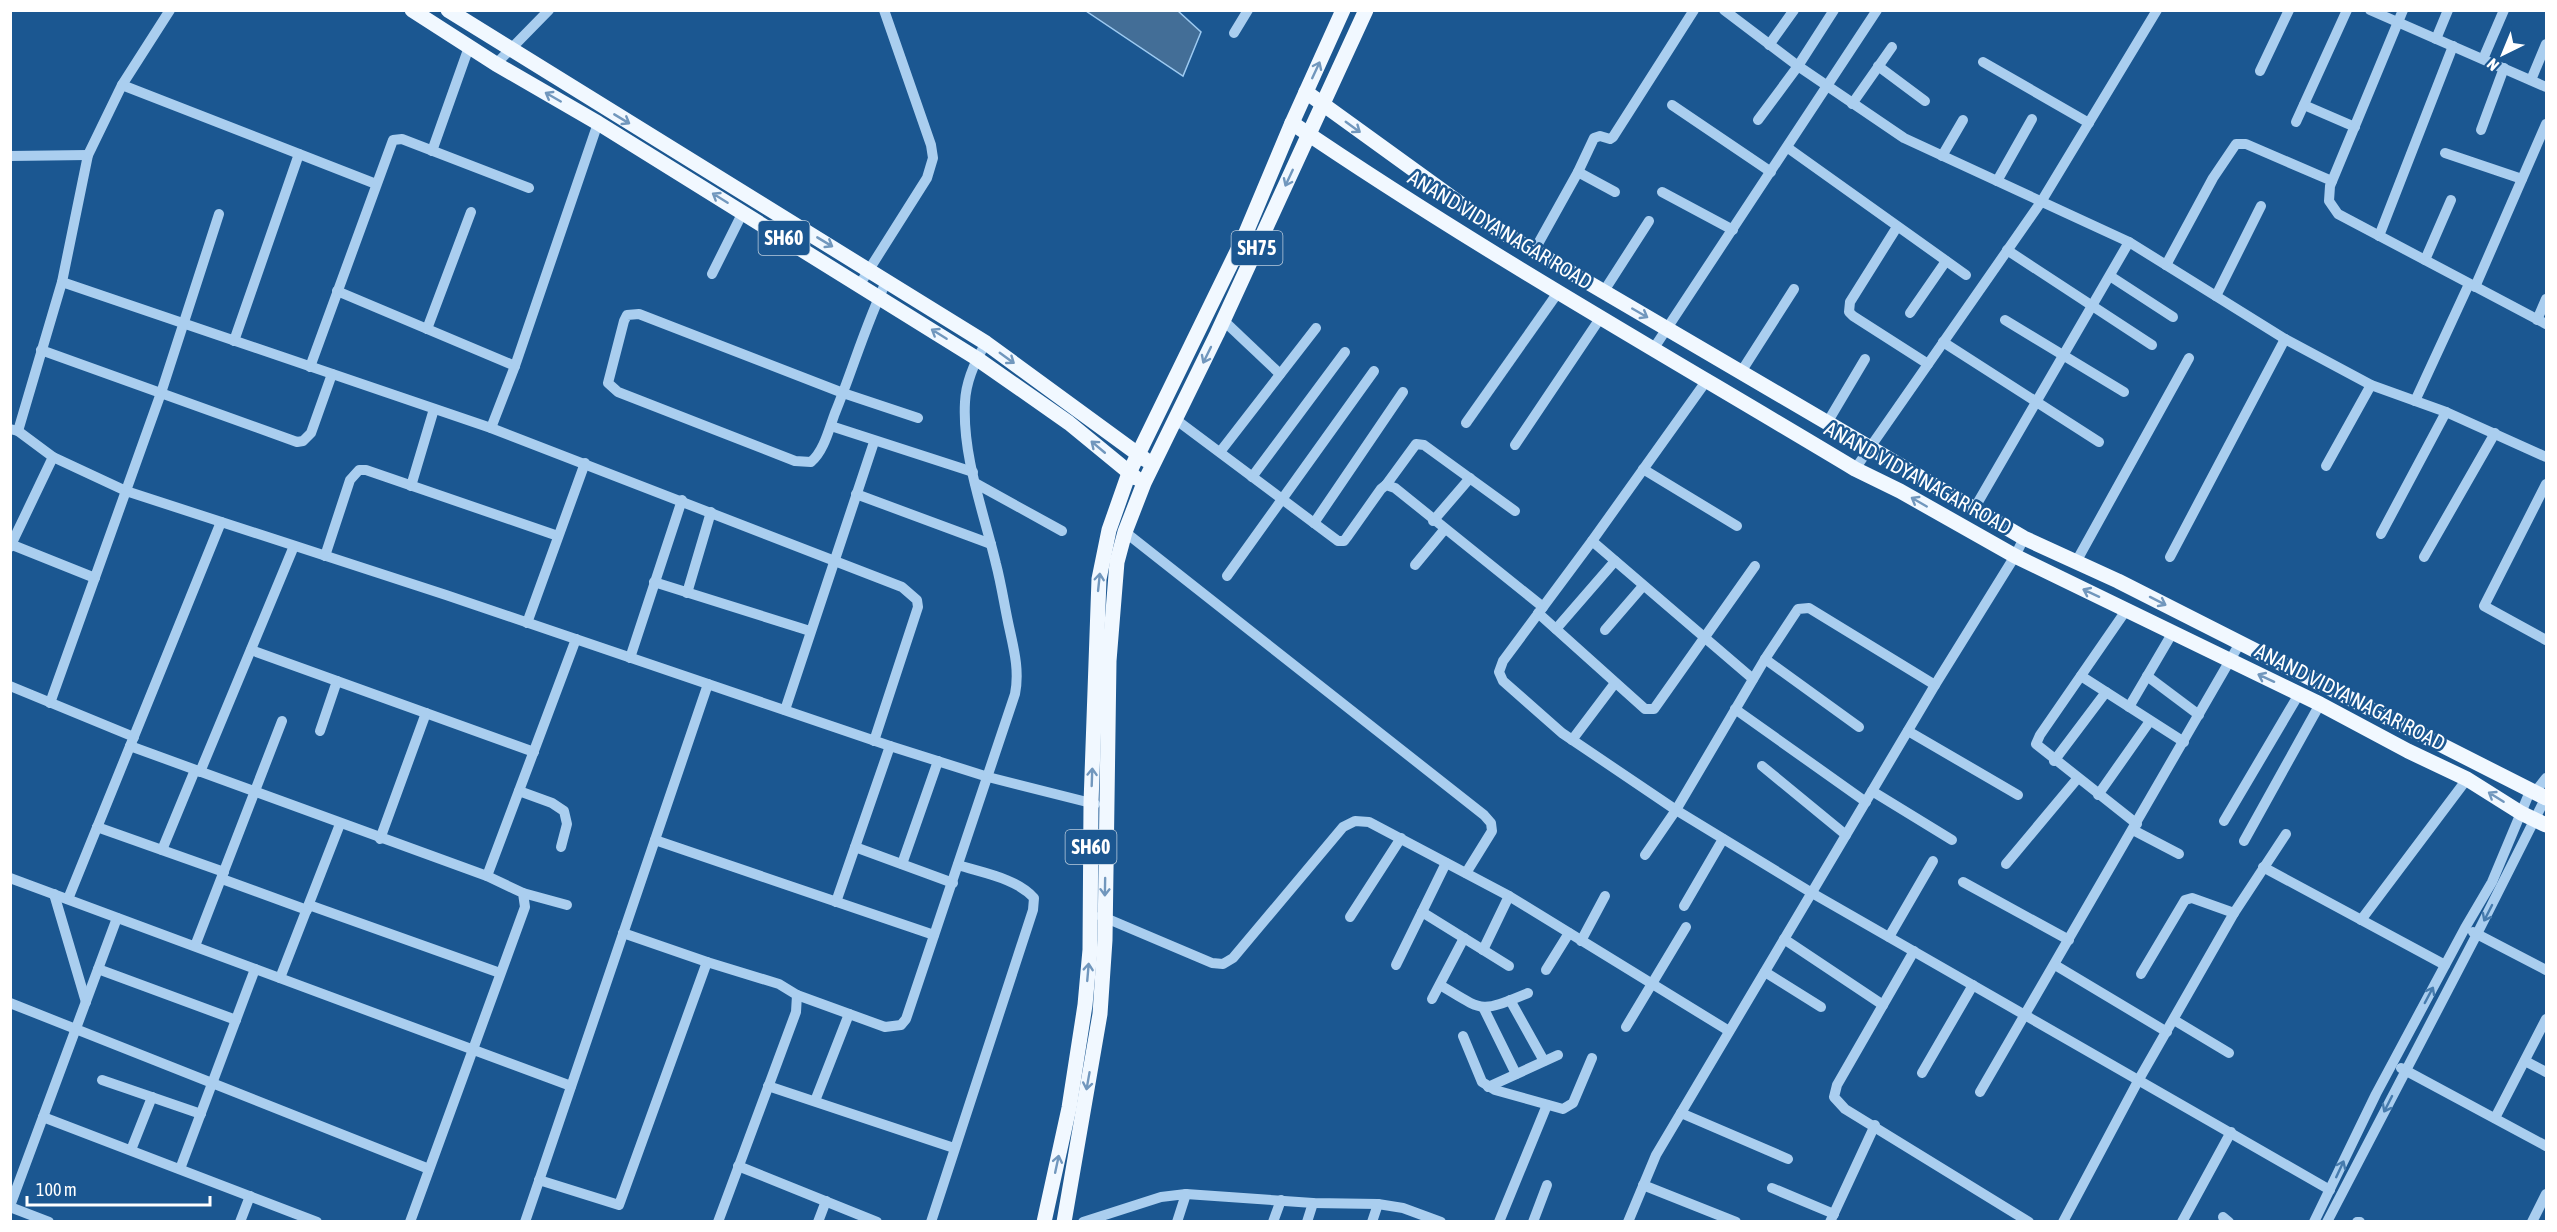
<svg xmlns="http://www.w3.org/2000/svg" width="2557" height="1232" font-family="'Asap Condensed',sans-serif">
<style>
.water{fill:#436e97;stroke:#9dcaf1;stroke-width:1.5}
.lines{fill:none;stroke-linecap:round;stroke-linejoin:round}
.minor{stroke:#aaceef;stroke-width:10}
.major{stroke:#f1f8ff;stroke-width:15}
.oneway{stroke:#7197bd}
.oneway2{stroke:#467bad}
.labels{text-anchor:middle;stroke-width:5;stroke-linejoin:round;paint-order:stroke}
.shield{fill:#1b5791;stroke:#bbcdde;stroke-width:1.5}
.shield-label{font-size:20px;font-weight:bold;fill:#fff}
.street-label{font-size:21px;fill:#fff;stroke:#1b5791}
</style>
<rect width="100%" height="100%" fill="#1b5791"/>
<path class="water" d="M1086 11H1178L1201 32 1183 76Z"/>
<g class="lines">
<g class="minor">
<path d="M1724 10 1798 66 1904 138 2129 242 2285 339 2371 385 2446 412 2546 457"/>
<path d="M2370 10 2546 87"/>
<path d="M2403 10 2330 186 2329 201 2338 214 2546 324"/>
<path d="M1234 33 1248 10"/>
<path d="M2436 39 2448 10"/>
<path d="M1769 45 1794 10"/>
<path d="M2483 59 2504 10"/>
<path d="M1983 62 2089 123"/>
<path d="M496 64 549 10"/>
<path d="M1878 66 1925 101"/>
<path d="M2260 71 2289 10"/>
<path d="M2531 80 2546 44"/>
<path d="M122 85 376 184"/>
<path d="M1852 104 1892 47"/>
<path d="M1672 105 1771 172"/>
<path d="M2304 105 2355 127"/>
<path d="M1758 120 1798 66 1834 10"/>
<path d="M2296 122 2347 10"/>
<path d="M2481 130 2504 68"/>
<path d="M1788 148 1966 275"/>
<path d="M432 151 469 47"/>
<path d="M2445 153 2522 179"/>
<path d="M10 156 88 155"/>
<path d="M1942 156 1963 120"/>
<path d="M1578 172 1615 192"/>
<path d="M1997 181 2032 119"/>
<path d="M1662 192 1733 230"/>
<path d="M1897 227 1850 302 1849 312 1853 316 1928 364"/>
<path d="M2379 236 2453 46"/>
<path d="M2007 250 2152 345"/>
<path d="M1534 251 1578 172 1594 138 1600 136 1610 139 1613 137 1694 10"/>
<path d="M2425 260 2451 200"/>
<path d="M2166 265 2213 178 2236 144H2246L2332 181"/>
<path d="M712 274 743 212"/>
<path d="M2110 276 2173 317"/>
<path d="M887 280C866 323 853 369 835 413 829 429 824 451 811 462L795 461 618 392 608 383 624 321 627 315 639 314 843 393 918 418"/>
<path d="M62 282 491 428 902 587 917 600 918 607 874 741"/>
<path d="M860 284 927 178 933 158 931 145 884 10"/>
<path d="M2475 287 2546 124"/>
<path d="M337 291 515 366"/>
<path d="M1604 291 1649 221"/>
<path d="M2216 296 2261 206"/>
<path d="M1910 313 1946 261"/>
<path d="M1223 320 1280 374"/>
<path d="M2005 320 2124 392"/>
<path d="M2537 320 2546 299"/>
<path d="M427 329 471 212"/>
<path d="M234 341 299 154"/>
<path d="M1943 342 2099 442"/>
<path d="M1654 348 1877 10"/>
<path d="M41 350 297 442 303 441 311 433 332 374"/>
<path d="M310 367 393 140 402 139 529 188"/>
<path d="M1741 372 1794 289"/>
<path d="M1707 380 1592 541 1503 661 1499 672 1503 681 1562 733 1676 810 1812 893 2330 1190"/>
<path d="M2415 401 2469 284"/>
<path d="M1175 419 1338 541H1344L1347 537 1381 489 1386 485 1395 488 1543 607"/>
<path d="M1466 423 1559 291"/>
<path d="M1827 423 1865 359"/>
<path d="M831 426 973 472"/>
<path d="M491 428 515 366 598 123"/>
<path d="M10 429 18 431 53 457 126 491 446 595 890 746 988 777 1095 804"/>
<path d="M18 431 62 282 88 155 122 85 170 10"/>
<path d="M1515 445 1601 317"/>
<path d="M1220 452 1316 328"/>
<path d="M2326 466 2371 385"/>
<path d="M1643 469 1737 526"/>
<path d="M1855 469 2041 202 2157 10"/>
<path d="M1252 477 1345 352"/>
<path d="M975 483 1062 531"/>
<path d="M2546 484 2484 606 2546 640"/>
<path d="M1386 485 1416 444 1424 445 1515 511"/>
<path d="M411 486 434 409"/>
<path d="M856 494 991 544"/>
<path d="M1974 509 2129 242"/>
<path d="M1433 521 1470 478"/>
<path d="M1314 523 1403 392"/>
<path d="M1125 532 1484 815 1491 823 1492 831 1466 873"/>
<path d="M2381 534 2446 412"/>
<path d="M1592 541 1753 679"/>
<path d="M10 544 95 578"/>
<path d="M10 547 53 457"/>
<path d="M325 556 350 480 359 470H366L558 536"/>
<path d="M2170 557 2285 339"/>
<path d="M2424 557 2495 433"/>
<path d="M2076 562 2189 358"/>
<path d="M1415 565 1444 530"/>
<path d="M1227 576 1374 371"/>
<path d="M654 582 810 631"/>
<path d="M687 593 711 512"/>
<path d="M2127 609 2040 735 2036 744 2137 824"/>
<path d="M1538 613 1645 709H1654L1755 566"/>
<path d="M527 623 585 463"/>
<path d="M1556 629 1615 561"/>
<path d="M1605 630 1643 586"/>
<path d="M251 650 534 752"/>
<path d="M630 658 682 500"/>
<path d="M1765 659 1859 727"/>
<path d="M2081 676 2184 742"/>
<path d="M2147 676 2199 715"/>
<path d="M10 686 134 737"/>
<path d="M50 703 161 393 219 214"/>
<path d="M2129 707 2173 632"/>
<path d="M1735 709 1866 802"/>
<path d="M785 710 874 442"/>
<path d="M320 731 337 681"/>
<path d="M1908 731 2018 795"/>
<path d="M1572 740 1615 683"/>
<path d="M130 746 487 876 523 893 525 907 410 1222"/>
<path d="M2054 761 2106 692"/>
<path d="M1762 766 1846 835"/>
<path d="M200 772 294 546"/>
<path d="M519 791 552 803 564 811 567 824 561 847"/>
<path d="M1872 791 1952 840"/>
<path d="M2535 792 2546 778"/>
<path d="M2098 795 2150 721"/>
<path d="M2224 821 2299 694"/>
<path d="M97 827 224 872"/>
<path d="M2133 830 2179 854"/>
<path d="M380 839 426 713"/>
<path d="M655 840 934 935"/>
<path d="M2244 841 2320 704"/>
<path d="M855 847 953 883"/>
<path d="M162 850 195 770"/>
<path d="M1645 855 1676 810 1765 659 1798 609 1809 608 1935 685"/>
<path d="M902 864 938 761"/>
<path d="M2006 864 2077 779"/>
<path d="M2263 867 2445 965"/>
<path d="M487 876 576 639"/>
<path d="M10 878 571 1086"/>
<path d="M222 879 307 910"/>
<path d="M1963 882 2069 940"/>
<path d="M523 893 567 905"/>
<path d="M54 894 86 1002"/>
<path d="M68 899 221 522"/>
<path d="M836 902 890 746"/>
<path d="M309 905 500 973"/>
<path d="M1684 906 1723 839"/>
<path d="M1422 912 1509 966"/>
<path d="M1101 916 1212 963 1223 964 1233 958 1343 827 1355 821 1369 822 1509 896 1729 1031"/>
<path d="M1350 917 1401 838"/>
<path d="M2361 920 2467 779"/>
<path d="M2473 932 2546 970"/>
<path d="M623 933 707 962 779 984 797 995 796 1012 718 1222"/>
<path d="M1889 937 1933 861"/>
<path d="M1784 939 1883 1005"/>
<path d="M1581 941 1605 896"/>
<path d="M195 946 282 721"/>
<path d="M1483 950 1509 896"/>
<path d="M1914 951 1837 1085 1834 1097 1845 1109 2029 1222"/>
<path d="M1396 965 1446 863"/>
<path d="M2055 965 2167 1032"/>
<path d="M98 969 236 1020"/>
<path d="M1546 970 1569 933"/>
<path d="M1765 972 1821 1007"/>
<path d="M2141 974 2185 900 2192 898 2234 913"/>
<path d="M280 978 340 824"/>
<path d="M1440 985C1485 1012 1479 1013 1528 993"/>
<path d="M797 995 885 1027 901 1025 906 1019 1015 694C1020 669 1013 646 1008 622 1004 603 1001 583 996 564 984 513 962 456 965 402 966 381 975 361 986 343"/>
<path d="M1432 999 1464 938"/>
<path d="M1510 1000 1544 1061"/>
<path d="M10 1003 429 1169"/>
<path d="M1484 1009 1516 1074"/>
<path d="M2174 1020 2229 1053"/>
<path d="M1626 1027 1686 927"/>
<path d="M1463 1036 1482 1082 1495 1090 1563 1109 1573 1103 1592 1058"/>
<path d="M2525 1061 2546 1072"/>
<path d="M2401 1068 2546 1146"/>
<path d="M1922 1073 1973 985"/>
<path d="M102 1080 201 1114"/>
<path d="M768 1086 954 1148"/>
<path d="M1488 1087 1558 1055"/>
<path d="M1980 1092 2240 643"/>
<path d="M815 1101 849 1014"/>
<path d="M1681 1113 1788 1159"/>
<path d="M43 1117 317 1222"/>
<path d="M2495 1118 2546 1019"/>
<path d="M131 1150 152 1097"/>
<path d="M738 1166 877 1222"/>
<path d="M180 1169 255 969"/>
<path d="M539 1180 619 1205 707 962"/>
<path d="M1643 1185 1736 1222"/>
<path d="M1772 1188 1834 1214"/>
<path d="M10 1206 117 918"/>
<path d="M10 1207 49 1222"/>
<path d="M2223 1217 2229 1222"/>
<path d="M240 1222 250 1196"/>
<path d="M525 1222 708 684"/>
<path d="M818 1222 826 1201"/>
<path d="M931 1222 1033 910 1034 898C1016 878 983 873 958 865"/>
<path d="M1083 1222 1161 1197 1186 1194 1313 1203 1378 1204 1403 1208 1441 1222"/>
<path d="M1177 1222 1186 1194"/>
<path d="M1273 1222 1281 1200"/>
<path d="M1307 1222 1313 1203"/>
<path d="M1372 1222 1378 1204"/>
<path d="M1499 1222 1547 1105"/>
<path d="M1533 1222 1547 1185"/>
<path d="M1628 1222 1656 1155 1935 685 2015 556 2024 538"/>
<path d="M1830 1222 1875 1125"/>
<path d="M2063 1222 2138 1081 2234 913 2286 834"/>
<path d="M2182 1222 2231 1132"/>
<path d="M2314 1222 2376 1094 2465 928 2492 882 2531 789"/>
<path d="M2327 1222 2477 934 2546 797"/>
<path d="M2357 1222H2360"/>
<path d="M2532 1222 2546 1194"/>
</g>
<g class="major">
<path d="M412 10 496 64 598 123 976 358 1069 423 1136 478"/>
<path d="M448 10 986 343 1146 460"/>
<path d="M1306 92 1490 225 2024 538 2118 581 2546 798"/>
<path d="M1292 123C1474 247 1667 356 1855 469L1900 491 2015 556 2320 704 2408 751 2467 779 2521 813 2546 825"/>
<path d="M1044 1222 1069 1108 1085 1005 1090 950 1091 803 1099 579 1109 530 1129 473 1245 235 1292 123 1343 10"/>
<path d="M1064 1222 1100 1014 1105 940 1109 661 1117 562 1125 532 1144 483 1217 334 1366 10"/>
</g>
</g>
<defs><path id="oneway-shaft" d="M-6 0H5M1.5-3L5.5 0L1.5 3" fill="none" stroke-width="1.6" stroke-linecap="round" stroke-linejoin="round" transform="scale(1.5)"/></defs>
<g class="oneway">
<use href="#oneway-shaft" transform="translate(1316 70) rotate(-65)"/>
<use href="#oneway-shaft" transform="translate(553 97) rotate(-150)"/>
<use href="#oneway-shaft" transform="translate(622 119) rotate(31)"/>
<use href="#oneway-shaft" transform="translate(1353 127) rotate(36)"/>
<use href="#oneway-shaft" transform="translate(1289 178) rotate(115)"/>
<use href="#oneway-shaft" transform="translate(720 198) rotate(-148)"/>
<use href="#oneway-shaft" transform="translate(825 242) rotate(31)"/>
<use href="#oneway-shaft" transform="translate(1640 313) rotate(30)"/>
<use href="#oneway-shaft" transform="translate(939 334) rotate(-148)"/>
<use href="#oneway-shaft" transform="translate(1207 355) rotate(116)"/>
<use href="#oneway-shaft" transform="translate(1007 358) rotate(36)"/>
<use href="#oneway-shaft" transform="translate(1098 447) rotate(-140)"/>
<use href="#oneway-shaft" transform="translate(1919 502) rotate(-150)"/>
<use href="#oneway-shaft" transform="translate(1099 582) rotate(-84)"/>
<use href="#oneway-shaft" transform="translate(2091 593) rotate(-155)"/>
<use href="#oneway-shaft" transform="translate(2158 601) rotate(27)"/>
<use href="#oneway-shaft" transform="translate(2266 678) rotate(-155)"/>
<use href="#oneway-shaft" transform="translate(1092 777) rotate(-88)"/>
<use href="#oneway-shaft" transform="translate(2496 797) rotate(-148)"/>
<use href="#oneway-shaft" transform="translate(1105 887) rotate(91)"/>
<use href="#oneway-shaft" transform="translate(1088 972) rotate(-85)"/>
<use href="#oneway-shaft" transform="translate(1088 1081) rotate(100)"/>
<use href="#oneway-shaft" transform="translate(1057 1164) rotate(-78)"/>
</g>
<g class="oneway2">
<use href="#oneway-shaft" transform="translate(2488 913) rotate(117)"/>
<use href="#oneway-shaft" transform="translate(2429 995) rotate(-62)"/>
<use href="#oneway-shaft" transform="translate(2388 1104) rotate(117)"/>
<use href="#oneway-shaft" transform="translate(2340 1169) rotate(-65)"/>
</g>
<g class="labels">
<g class="shield">
<rect x="758.5" y="221" width="51" height="34" rx="4.5"/>
<rect x="1231.5" y="231" width="51" height="34" rx="4.5"/>
<rect x="1065.5" y="830" width="51" height="34" rx="4.5"/>
</g>
<g class="shield-label">
<text x="784" y="245">SH60</text>
<text x="1257" y="255">SH75</text>
<text x="1091" y="854">SH60</text>
</g>
<g class="street-label">
<text transform="translate(1500 230) rotate(31)" y="7">ANAND VIDYA NAGAR ROAD</text>
<text transform="translate(1918 478) rotate(29)" y="7">ANAND VIDYA NAGAR ROAD</text>
<text transform="translate(2350 697) rotate(27)" y="7">ANAND VIDYA NAGAR ROAD</text>
</g>
</g>
<rect width="2557" height="1232" fill="none" stroke="#ffffff" stroke-width="24"/>
<g transform="translate(2503 54) rotate(223)" stroke="#1b5791" stroke-width="4.5" paint-order="stroke">
<path d="M0-4.5L10 22L0 15L-10 22Z" fill="#ffffff"/>
<text y="-9" font-size="16" font-weight="bold" text-anchor="middle" fill="#ffffff">N</text>
</g>
<path d="M27 1196v9h183v-9" fill="none" stroke="#ffffff" stroke-width="3"/>
<text x="36" y="1196" font-size="18" fill="#ffffff" stroke="#1b5791" stroke-width="4.5" paint-order="stroke">100 m</text>
</svg>
